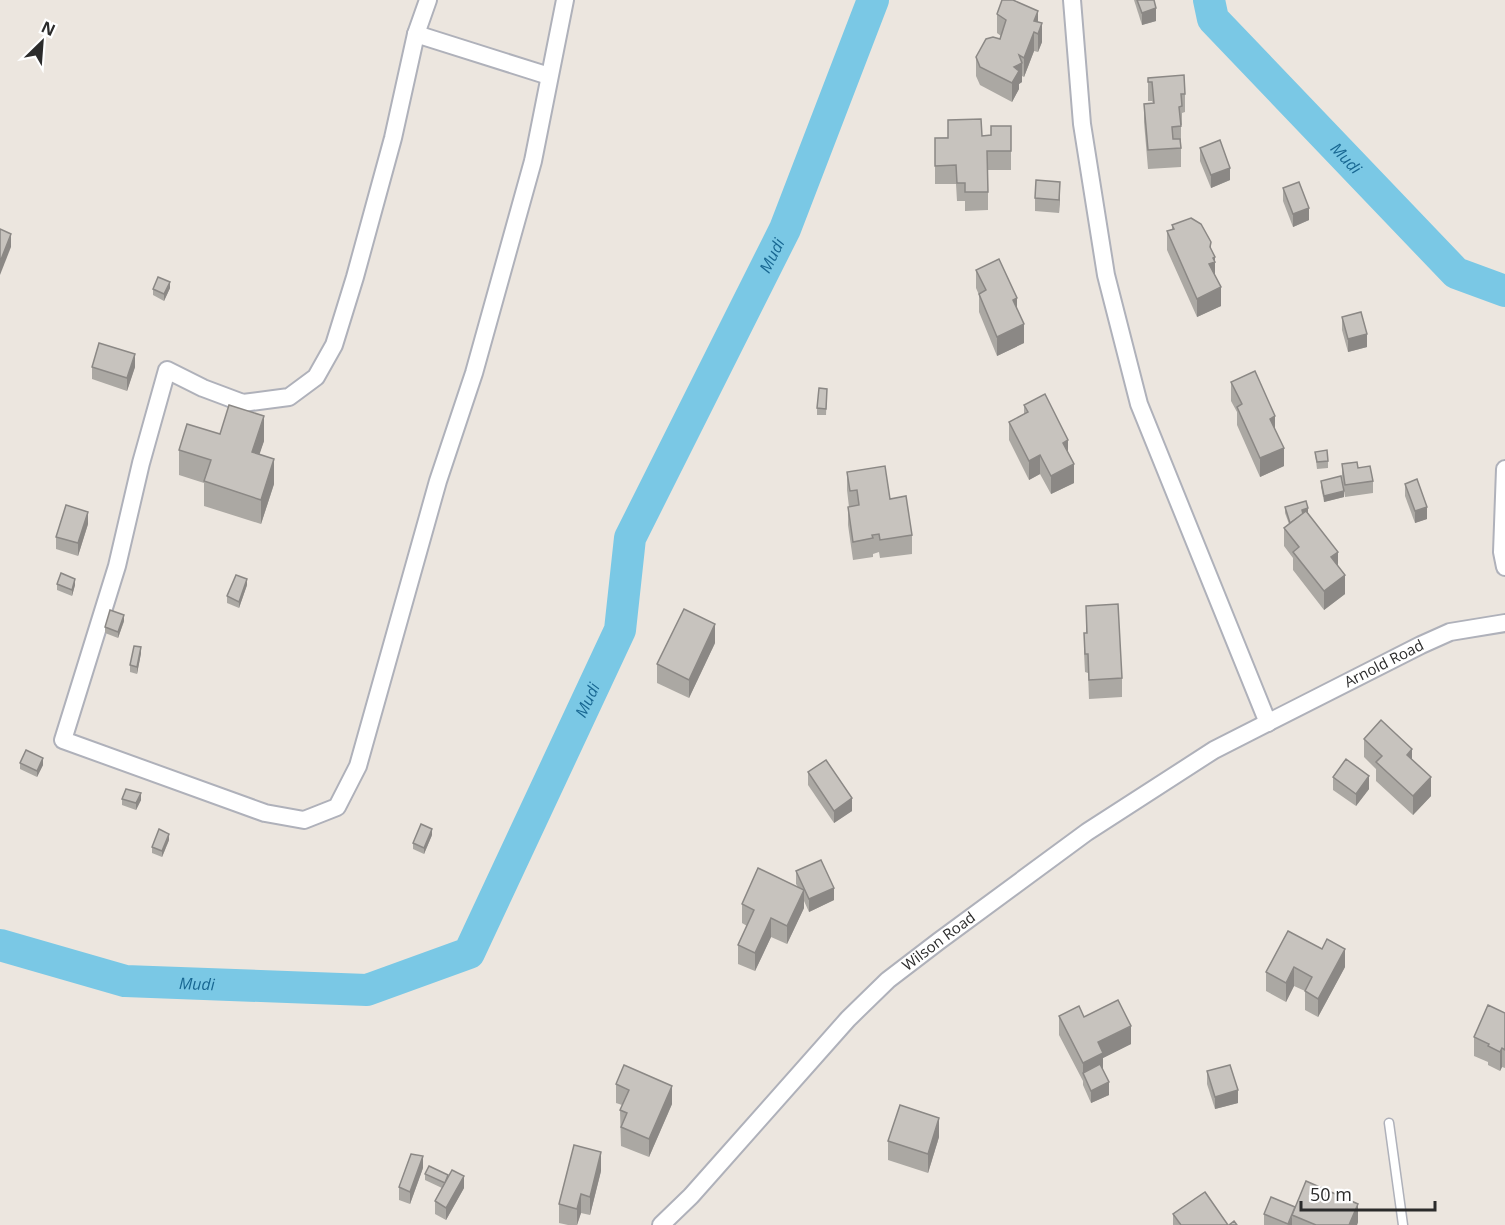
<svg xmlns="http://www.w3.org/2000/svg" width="1505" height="1225" font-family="'Open Sans',sans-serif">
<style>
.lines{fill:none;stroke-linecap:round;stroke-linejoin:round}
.river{stroke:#7ac8e5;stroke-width:32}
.lane-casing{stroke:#afb1ba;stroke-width:11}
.street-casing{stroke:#afb1ba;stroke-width:20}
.lane{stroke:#fff;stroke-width:8}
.street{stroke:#fff;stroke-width:16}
.wall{fill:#aba8a3}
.shaded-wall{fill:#8b8885}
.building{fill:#c7c3be;stroke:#8b8885;stroke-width:1.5}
.labels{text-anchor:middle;stroke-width:4.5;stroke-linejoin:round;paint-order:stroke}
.street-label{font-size:15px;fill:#2b2b2b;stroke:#fff}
.water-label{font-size:16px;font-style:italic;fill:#186792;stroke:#fff}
</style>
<rect width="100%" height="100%" fill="#ece6df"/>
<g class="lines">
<g class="river">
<path id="s1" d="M1209 0 1213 19 1456 273 1505 291"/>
<path id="s2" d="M0 945 125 981 367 990 469 953 620 630 630 538 785 229 873 0"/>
</g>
<defs>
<path id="lane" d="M1389 1123 1403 1225"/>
<g id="street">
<path d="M428 0 416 34 393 138 355 277 334 345 316 377 289 397 243 403 203 388 167 370 141 463 117 566 63 740 265 813 304 820 337 807 358 766 438 481 474 373 533 161 565 0"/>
<path d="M1072 0 1082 124 1106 275 1139 404 1268 723"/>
<path d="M416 34 549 76"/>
<path d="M1505 469 1502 552 1505 567"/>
<path id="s3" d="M661 1225 691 1196 848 1019 888 980 939 941 1087 832 1214 750 1421 645 1450 632 1505 623"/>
</g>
</defs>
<use href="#lane" class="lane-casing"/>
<use href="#street" class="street-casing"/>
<use href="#lane" class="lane"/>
<use href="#street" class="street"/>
</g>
<g class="wall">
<path d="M1134 0H1154L1156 21 1142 25Z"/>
<path d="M997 14 1038 22 1042 42 1038 52 1034 51 1024 77 1022 76V82L1019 84V89L1012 102 980 85 976 76V57L1000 39 1001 36 997 33Z"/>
<path d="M1148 78 1185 94V112L1182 113V125H1181V167L1148 169 1144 122V104L1153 103 1152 101H1148Z"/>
<path d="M1011 126V170H988V210L965 211V201H957L956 184H935V138L991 135Z"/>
<path d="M1200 148 1230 180 1211 188 1200 161Z"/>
<path d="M1283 188 1309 220 1293 227 1283 201Z"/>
<path d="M1060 194 1059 213 1035 211V198Z"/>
<path d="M1172 225 1211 250 1215 257V276L1221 306 1197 317 1167 250V231L1172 229Z"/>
<path d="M976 270 1017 310 1024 343 997 356 979 312V295L976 288Z"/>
<path d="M170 288 164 301 153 295V289Z"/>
<path d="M1342 317 1367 347 1348 352 1342 330Z"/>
<path d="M92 367H135L127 391 92 379Z"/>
<path d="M1231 382 1275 430 1284 466 1260 477 1237 425V412L1231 401Z"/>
<path d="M827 389 826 415H817V408Z"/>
<path d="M1024 405 1068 453 1074 483 1051 494 1040 474 1029 480 1009 440V422L1024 414Z"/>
<path d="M220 434 264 441 259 454 274 484 261 524 204 506V483L179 475V450Z"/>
<path d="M1315 452 1328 461V468L1317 469Z"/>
<path d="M1342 464 1358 468 1373 481V493L1345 497 1342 477Z"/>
<path d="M847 472 890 499 912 535V554L880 558 879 552 873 554V557L853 560 848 525V507H849L847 490Z"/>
<path d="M1321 481 1344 497 1324 502 1321 487Z"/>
<path d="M1405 484 1427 519 1415 523 1405 496Z"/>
<path d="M1285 507 1308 513 1338 566 1345 594 1324 610 1293 570V558L1284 546V528L1289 524 1285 513Z"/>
<path d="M88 524 78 556 56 549V537Z"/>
<path d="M57 584 75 585 72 596 57 590Z"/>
<path d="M247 585 239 608 227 603V596Z"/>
<path d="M1086 606 1122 678V697L1089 699 1088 673 1085 672 1084 652V633H1086Z"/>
<path d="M124 621 118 638 105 633V627Z"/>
<path d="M715 643 689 698 657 683V664Z"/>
<path d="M141 653 137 674 130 672V665Z"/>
<path d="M1364 739 1412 760 1431 796 1413 815 1376 781V769L1364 757Z"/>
<path d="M20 763 43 765 37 777 20 769Z"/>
<path d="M808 772 852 811 834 823 808 785Z"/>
<path d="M1333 777 1369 789 1356 806 1333 790Z"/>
<path d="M122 799 141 800 136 810 122 805Z"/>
<path d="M432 835 424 854 413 849V843Z"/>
<path d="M169 840 162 857 152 853V847Z"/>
<path d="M796 871 834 900 809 912 804 901V908L787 944 771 937 755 971 738 964V945L747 926 742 923V904L798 887 796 884Z"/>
<path d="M1288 931 1345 967 1318 1017 1305 1010V991L1294 986 1286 1002 1266 991V972Z"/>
<path d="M1505 1013V1068L1502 1067 1500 1071 1488 1065V1062L1474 1056V1037Z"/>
<path d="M1059 1016 1084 1017 1131 1044 1103 1058V1070L1109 1095 1091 1103 1083 1085V1081L1059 1035Z"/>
<path d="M1207 1071 1238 1103 1215 1109 1207 1084Z"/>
<path d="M616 1084 672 1104 649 1157 621 1146 620 1110 622 1105 616 1103Z"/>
<path d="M939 1137 928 1173 888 1160V1141Z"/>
<path d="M423 1168 410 1204 399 1200V1187Z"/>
<path d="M601 1171 590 1215 581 1213 577 1225H568L559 1223V1204Z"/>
<path d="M425 1174 464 1188 446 1220 435 1214V1201L442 1188 425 1180Z"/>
<path d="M1295 1207 1358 1222 1357 1225H1264V1214Z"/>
<path d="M1173 1214 1228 1225H1173Z"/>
</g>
<g class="shaded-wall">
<path d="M1156 8V21L1142 25V13Z"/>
<path d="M1038 11V30L1034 21Z"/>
<path d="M1042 23V42L1038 52V34Z"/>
<path d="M1034 32V51L1024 77V58Z"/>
<path d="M1022 63V82L1019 84V89L1012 102V83L1014 67Z"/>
<path d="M1230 168V180L1211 188V175Z"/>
<path d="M1060 182V194L1059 213V200Z"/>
<path d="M1309 208V220L1293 227V214Z"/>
<path d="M11 234V247L0 275V262Z"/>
<path d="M1211 242V261L1213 258 1215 257V281L1209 264 1210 247Z"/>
<path d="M170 282V288L164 301V294Z"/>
<path d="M1221 287V306L1197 317V299Z"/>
<path d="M1017 298V317L1013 300Z"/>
<path d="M1024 324V343L997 356V337Z"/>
<path d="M1367 334V347L1348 352V339Z"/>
<path d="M135 354V367L127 391V378Z"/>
<path d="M264 416V441L252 477V452Z"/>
<path d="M1275 416V435L1270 419Z"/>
<path d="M1068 440V459L1063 443Z"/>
<path d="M1284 448V466L1260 477V458Z"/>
<path d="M1040 455V474L1029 480V461Z"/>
<path d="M274 459V484L261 524V500Z"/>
<path d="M1074 464V483L1051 494V476Z"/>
<path d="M1344 491V497L1324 502V496Z"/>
<path d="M1427 507V519L1415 523V511Z"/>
<path d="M1308 508V514L1302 516V510Z"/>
<path d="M88 512V524L78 556V543Z"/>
<path d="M1338 552V571L1331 557Z"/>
<path d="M1345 575V594L1324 610V591Z"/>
<path d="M75 579V585L72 596V590Z"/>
<path d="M247 579V585L239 608V602Z"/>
<path d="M124 615V621L118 638V632Z"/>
<path d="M715 624V643L689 698V680Z"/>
<path d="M141 647V653L137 674V667Z"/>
<path d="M1412 749V767L1407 755Z"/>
<path d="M43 758V765L37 777V771Z"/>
<path d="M1369 776V789L1356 806V794Z"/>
<path d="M1431 777V796L1413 815V796Z"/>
<path d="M141 793V800L136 810V803Z"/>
<path d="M852 798V811L834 823V811Z"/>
<path d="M432 829V835L424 854V848Z"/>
<path d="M169 834V840L162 857V851Z"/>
<path d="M834 888V900L809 912V899Z"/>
<path d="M804 890V908L787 944V926Z"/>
<path d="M771 918V937L755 971V953Z"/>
<path d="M1345 949V967L1318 1017V999Z"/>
<path d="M1294 967V986L1286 1002V983Z"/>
<path d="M1131 1026V1044L1103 1058V1072L1083 1073V1063L1098 1042Z"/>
<path d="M1502 1048V1067L1500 1071V1052Z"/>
<path d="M1109 1082V1095L1091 1103V1091Z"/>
<path d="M672 1086V1104L649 1157V1139Z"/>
<path d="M1238 1090V1103L1215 1109V1097Z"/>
<path d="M939 1118V1137L928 1173V1154Z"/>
<path d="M601 1152V1171L590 1215V1197Z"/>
<path d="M423 1156V1168L410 1204V1192Z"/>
<path d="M464 1176V1188L446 1220V1208Z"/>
<path d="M581 1194V1213L577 1225V1209Z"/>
<path d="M1358 1204V1222L1357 1225H1349Z"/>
<path d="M1292 1216V1225H1288Z"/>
</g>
<g class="building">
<path d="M1002 0H1013L1038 11 1034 21 1042 23 1038 34 1034 32 1024 58 1019 55 1022 63 1014 67 1019 71 1012 83 980 67 976 57 986 39 993 37 1000 39 1006 20 997 14Z"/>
<path d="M1137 0H1154L1156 8 1142 13Z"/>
<path d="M1184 75 1185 94H1181L1182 106 1179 107 1181 126 1172 127 1173 139H1180L1181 148 1148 150 1144 104 1154 103 1152 82H1148V78Z"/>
<path d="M981 119 982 136 991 135V126H1011V151H987L988 192H965V183H957L956 165 935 166V138H948V120Z"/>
<path d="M1220 140 1230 168 1211 175 1200 148Z"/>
<path d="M1036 180 1060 182 1059 200 1035 198Z"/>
<path d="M1299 182 1309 208 1293 214 1283 188Z"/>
<path d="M1191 218 1201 224 1211 242 1210 247 1215 257 1213 258 1215 262 1209 264 1221 287 1197 299 1167 231 1174 229 1172 225Z"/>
<path d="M0 229 11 234 0 262Z"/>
<path d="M999 259 1017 298 1013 300 1024 324 997 337 979 294 986 290 976 270Z"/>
<path d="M158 277 170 282 164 294 153 289Z"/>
<path d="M1361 312 1367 334 1348 339 1342 317Z"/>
<path d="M99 343 135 354 127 378 92 367Z"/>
<path d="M1255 371 1275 416 1270 419 1284 448 1260 458 1237 407 1242 404 1231 382Z"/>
<path d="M819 388 827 389 826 409 817 408Z"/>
<path d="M1045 394 1068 440 1063 443 1074 464 1051 476 1040 455 1029 461 1009 422 1028 412 1024 405Z"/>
<path d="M229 405 264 416 252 452 274 459 261 500 204 481 211 460 179 450 187 424 220 434Z"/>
<path d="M1327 450 1328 461 1317 462 1315 452Z"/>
<path d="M1357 462 1358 468 1370 466 1373 481 1345 485 1342 464Z"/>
<path d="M885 466 890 499 906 496 912 535 880 540 879 534 872 535 873 538 853 542 848 507 859 505 857 490 850 491 847 472Z"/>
<path d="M1341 476 1344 491 1324 496 1321 481Z"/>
<path d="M1417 479 1427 507 1415 511 1405 484Z"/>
<path d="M1306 501 1308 508 1302 510 1303 514 1290 523 1285 507Z"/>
<path d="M66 505 88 512 78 543 56 537Z"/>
<path d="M1306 511 1338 552 1331 557 1345 575 1324 591 1293 552 1299 547 1284 528Z"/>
<path d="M61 573 75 579 72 590 57 584Z"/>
<path d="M236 575 247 579 239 602 227 596Z"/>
<path d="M1118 604 1122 678 1089 680 1088 654H1085L1084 633H1087L1086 606Z"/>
<path d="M684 609 715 624 689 680 657 664Z"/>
<path d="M110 610 124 615 118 632 105 627Z"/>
<path d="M134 646 141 647 137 667 130 665Z"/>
<path d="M1381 720 1412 749 1407 755 1431 777 1413 796 1376 762 1382 756 1364 739Z"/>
<path d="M26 750 43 758 37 771 20 763Z"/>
<path d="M1346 759 1369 776 1356 794 1333 777Z"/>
<path d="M826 760 852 798 834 811 808 772Z"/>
<path d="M126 789 141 793 136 803 122 799Z"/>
<path d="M421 824 432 829 424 848 413 843Z"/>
<path d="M159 829 169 834 162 851 152 847Z"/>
<path d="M821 860 834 888 809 899 796 871Z"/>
<path d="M758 868 804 890 787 926 771 918 755 953 738 945 754 910 742 904Z"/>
<path d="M1288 931 1322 949 1327 939 1345 949 1318 999 1305 991 1312 977 1294 967 1286 983 1266 972Z"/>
<path d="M1118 1000 1131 1026 1098 1042 1103 1053 1083 1063 1059 1016 1079 1006 1084 1017Z"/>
<path d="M1488 1005 1505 1013V1050L1502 1048 1500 1052 1488 1046 1489 1044 1474 1037Z"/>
<path d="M1100 1064 1109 1082 1091 1091 1083 1073Z"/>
<path d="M624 1065 672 1086 649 1139 621 1127 627 1113 620 1110 629 1090 616 1084Z"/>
<path d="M1230 1065 1238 1090 1215 1097 1207 1071Z"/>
<path d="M900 1105 939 1118 928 1154 888 1141Z"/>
<path d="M574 1145 601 1152 590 1197 581 1194 577 1209 559 1204Z"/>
<path d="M411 1154 423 1156 410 1192 399 1187Z"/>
<path d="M429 1166 448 1175 445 1183 425 1174Z"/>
<path d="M452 1170 464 1176 446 1208 435 1201Z"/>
<path d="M1306 1181 1358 1204 1349 1225H1316L1292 1215Z"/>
<path d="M1205 1192 1228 1225H1181L1173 1214Z"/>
<path d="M1271 1197 1295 1207 1288 1224 1264 1214Z"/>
<path d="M1234 1221 1237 1225H1229Z"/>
</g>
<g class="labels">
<g class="street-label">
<text dy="5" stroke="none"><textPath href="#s3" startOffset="924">Arnold Road</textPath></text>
<text dy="5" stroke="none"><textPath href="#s3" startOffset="398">Wilson Road</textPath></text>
</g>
<g class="water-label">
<text dy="6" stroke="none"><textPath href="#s1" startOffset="212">Mudi</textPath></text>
<text dy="6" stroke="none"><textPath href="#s2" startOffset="1246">Mudi</textPath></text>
<text dy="6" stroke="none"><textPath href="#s2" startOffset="760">Mudi</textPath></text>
<text dy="6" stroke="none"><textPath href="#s2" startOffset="202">Mudi</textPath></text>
</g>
</g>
<g transform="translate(42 42) rotate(25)" stroke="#ffffff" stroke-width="4.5" paint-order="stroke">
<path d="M0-4.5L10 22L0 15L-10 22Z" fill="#2b2b2b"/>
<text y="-9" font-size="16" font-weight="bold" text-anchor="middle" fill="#2b2b2b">N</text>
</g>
<path d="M1301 1201v9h134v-9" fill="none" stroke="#2b2b2b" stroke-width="3"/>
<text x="1310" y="1201" font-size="18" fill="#2b2b2b" stroke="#ffffff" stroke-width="4.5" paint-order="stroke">50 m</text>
</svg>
